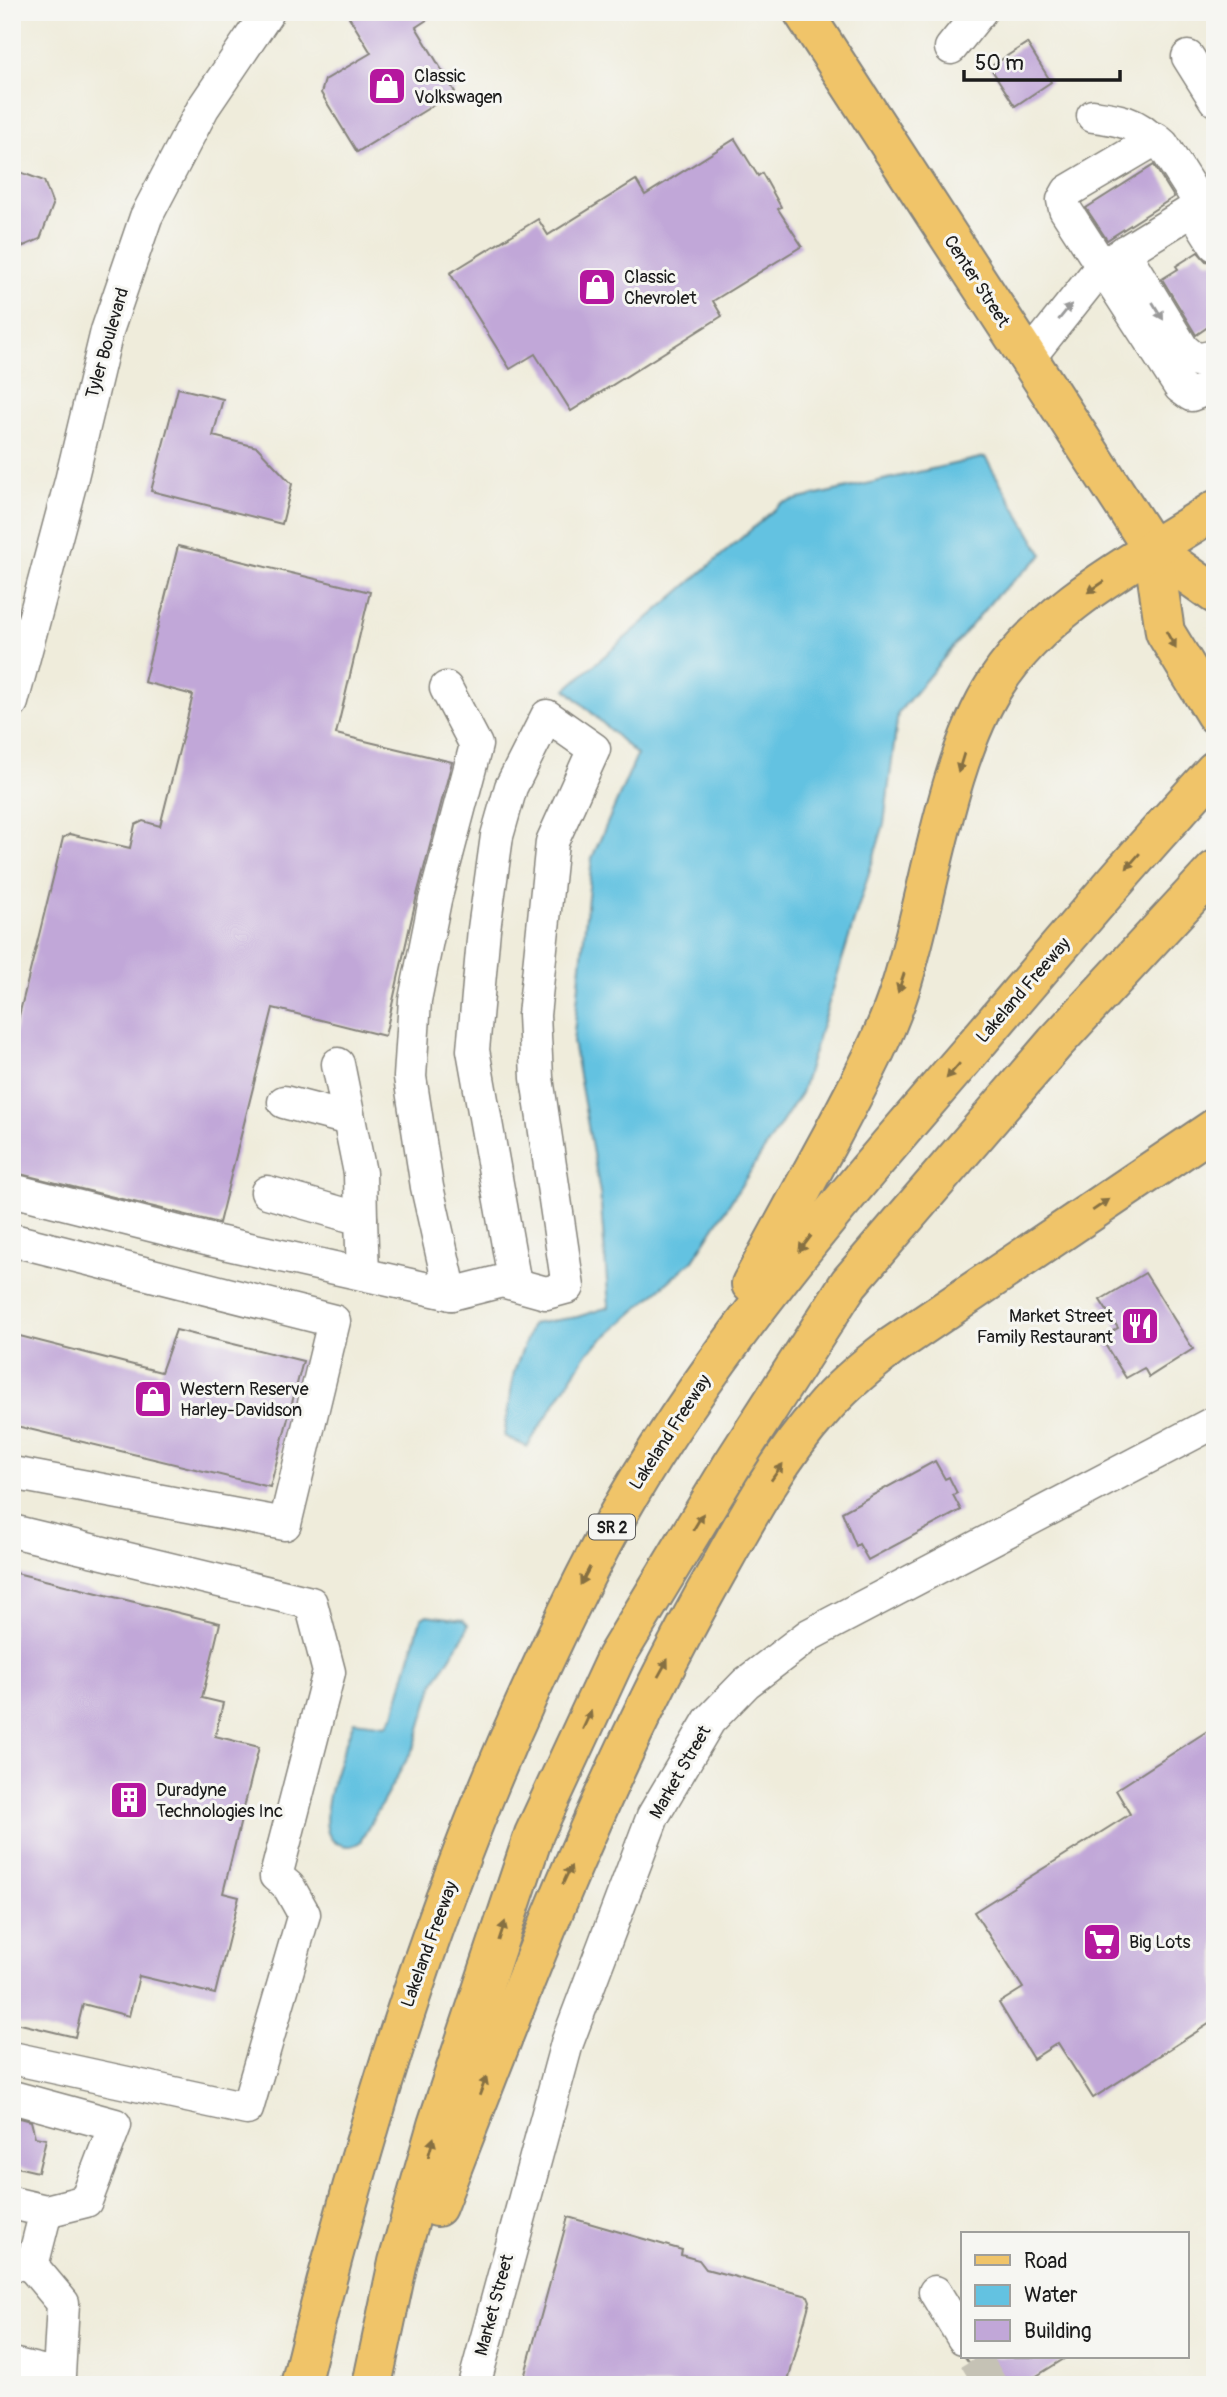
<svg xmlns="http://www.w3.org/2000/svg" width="1227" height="2397" font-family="Pangolin,sans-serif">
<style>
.water{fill:#63c2e1;stroke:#406f7e;stroke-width:2}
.building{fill:#c1a7d8}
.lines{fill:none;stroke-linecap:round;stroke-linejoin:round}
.minor-tunnel{stroke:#c5c2b5;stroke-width:32;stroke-dasharray:32 16;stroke-linecap:butt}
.minor-casing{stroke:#86847c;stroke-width:35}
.major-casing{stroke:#86847c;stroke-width:42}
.highway-casing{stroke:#86847c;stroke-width:42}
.minor{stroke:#fff;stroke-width:32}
.major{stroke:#f0c469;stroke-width:38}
.highway{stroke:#f0c469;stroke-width:38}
.oneway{fill:#999}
.oneway2{fill:#867042}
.labels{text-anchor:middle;stroke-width:6;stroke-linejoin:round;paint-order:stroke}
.shield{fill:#f6f6f2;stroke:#5d5d5c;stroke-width:2}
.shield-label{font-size:16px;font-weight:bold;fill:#1c1c1c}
.poi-label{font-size:18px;fill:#1c1c1c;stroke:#f6f6f2;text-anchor:start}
.street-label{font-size:18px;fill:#1c1c1c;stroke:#f6f6f2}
</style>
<rect width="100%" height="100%" fill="#f6f6f2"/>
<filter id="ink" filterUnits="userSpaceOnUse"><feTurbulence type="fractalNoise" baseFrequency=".0143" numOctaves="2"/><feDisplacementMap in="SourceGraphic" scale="14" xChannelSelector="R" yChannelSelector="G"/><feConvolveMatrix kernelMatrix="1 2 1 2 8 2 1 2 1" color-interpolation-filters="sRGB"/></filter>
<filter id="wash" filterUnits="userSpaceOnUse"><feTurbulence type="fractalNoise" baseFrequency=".00686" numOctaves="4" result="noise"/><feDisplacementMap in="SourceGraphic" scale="28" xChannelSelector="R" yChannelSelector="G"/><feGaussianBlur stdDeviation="1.57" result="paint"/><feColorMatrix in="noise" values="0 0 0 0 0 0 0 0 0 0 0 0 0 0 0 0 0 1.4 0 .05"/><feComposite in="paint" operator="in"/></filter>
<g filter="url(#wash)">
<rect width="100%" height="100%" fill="#efecdb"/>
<g class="water">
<path d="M985 457 1043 555 995 597 898 713 884 824 801 1093 693 1260 588 1352 527 1447 504 1436 514 1372 532 1324 577 1317 609 1307 600 1193 573 1042 592 858 637 755 566 689 782 503Z"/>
<path d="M427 1615 463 1620 468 1625 465 1634 434 1683 415 1745 360 1842C352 1847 347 1847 339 1844 306 1833 346 1743 354 1721L387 1725 394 1714 421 1619Z"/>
</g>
<g id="blocks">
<g class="building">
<path d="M346 12H439L416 27 455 92 357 152 321 93 325 80 371 53Z"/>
<path d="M1027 43 1051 82 1015 106 990 67Z"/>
<path d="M735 139 758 176 762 173 781 207 778 209 802 246 713 301 722 316 571 411 535 354 510 369 450 273 538 219 548 235 636 180 645 195Z"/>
<path d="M1154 165 1174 197 1107 240 1086 208Z"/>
<path d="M12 169 44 181 53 205 40 239 12 251Z"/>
<path d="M1198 252 1206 261 1215 263V322L1196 335 1162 279 1178 269 1176 266Z"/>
<path d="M178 388 223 399 213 436 257 447 292 484 282 524 151 491Z"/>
<path d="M178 546 370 592 336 734 452 762 417 895 385 1036 273 1008 219 1223 12 1172V1044L63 838 70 834 130 848 135 825 143 821 160 826 193 695 144 682Z"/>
<path d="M1145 1273 1193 1349 1149 1377 1144 1368 1126 1378 1101 1338 1118 1328 1100 1300Z"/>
<path d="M176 1330 303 1361 270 1487 12 1425V1334L161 1372Z"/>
<path d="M935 1461 945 1479 949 1477 957 1493 953 1495 961 1510 868 1560 859 1544 856 1546 842 1512Z"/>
<path d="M12 1572 220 1623 202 1698 223 1703 215 1736 259 1747 223 1893 239 1897 215 1994 139 1976 129 2016 83 2004 75 2037 12 2022Z"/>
<path d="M1215 1726V2020L1093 2098 1058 2043 1033 2059 999 2003 1023 1988 974 1912 1130 1814 1116 1790Z"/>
<path d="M20 2118 31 2121 35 2137 46 2139 38 2172 12 2166V2121Z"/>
<path d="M568 2217 682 2250 681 2255 699 2260 706 2269 808 2296 810 2301 787 2385H522Z"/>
<path d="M965 2357H1067L1022 2385H954L976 2372Z"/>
</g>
</g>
</g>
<g filter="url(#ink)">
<use href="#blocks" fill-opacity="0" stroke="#86847c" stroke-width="2"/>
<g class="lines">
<path class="minor-tunnel" d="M975 2358 991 2385"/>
<defs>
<g id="minor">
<path d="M951 48 980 12"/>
<path d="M1188 57 1215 100"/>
<path d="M1093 116C1116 119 1137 122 1153 141"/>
<path d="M1215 196 1201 205 1163 145 1156 139 1068 191 1063 200 1065 209 1180 387 1191 395 1215 386"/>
<path d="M1193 210 1215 245"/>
<path d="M1124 252 1183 349 1196 360 1215 356"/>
<path d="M1028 359 1102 266 1201 205"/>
<path d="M12 702 71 481 107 331 146 217 203 108 268 12"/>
<path d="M338 1064 360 1173 361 1219"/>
<path d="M284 1102 349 1119"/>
<path d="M12 1190 214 1241 451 1294 427 1187 410 1077 415 1000 435 900 476 745 446 688"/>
<path d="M267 1192 361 1219 363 1274"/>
<path d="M12 1245 17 1241 334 1321 285 1524 12 1473"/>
<path d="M451 1294 502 1281 546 1293 568 1287 537 1078 534 1015 552 842 594 749 547 716 511 787 497 836 484 929 473 1050 515 1284"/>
<path d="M12 1531 311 1603 329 1672 276 1876 289 1887 304 1914 247 2109 12 2058"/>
<path d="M12 2097 115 2125 86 2201 46 2211"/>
<path d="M12 2203 46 2211 32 2266 14 2262"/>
<path d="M935 2292 963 2338"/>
<path d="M12 2364 59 2375 63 2303 32 2266"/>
<path d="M474 2385 567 2043 653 1816 709 1721 746 1683 809 1635 1215 1422"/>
</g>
<g id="major">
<path d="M803 12 1153 550 1215 594"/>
<path d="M1153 550 1165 632 1215 714"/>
</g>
<g id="highway">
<path d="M751 1284C778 1234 805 1185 832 1135 857 1087 885 1038 901 986 930 894 945 762 996 683 1046 605 1139 559 1215 510"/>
<path d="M437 2207C518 1998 596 1789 705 1593 740 1531 774 1464 821 1411 841 1387 866 1366 891 1347L1215 1128"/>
<path d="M300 2385C359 2146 430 1909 533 1685 562 1622 592 1559 627 1499 722 1338 844 1197 966 1056 1048 960 1129 863 1215 770"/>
<path d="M372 2385 398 2262 437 2125 534 1834 616 1657 732 1465 849 1283 1055 1043 1215 870"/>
</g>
</defs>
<use href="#minor" class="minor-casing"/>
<use href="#major" class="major-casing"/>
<use href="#highway" class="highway-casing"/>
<use href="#minor" class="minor"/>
<use href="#major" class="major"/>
<use href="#highway" class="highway"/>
</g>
<defs><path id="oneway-solid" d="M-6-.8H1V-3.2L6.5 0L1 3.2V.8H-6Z" transform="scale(1.75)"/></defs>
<g class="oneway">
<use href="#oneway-solid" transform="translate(1158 311) rotate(58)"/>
<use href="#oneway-solid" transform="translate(1065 312) rotate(-51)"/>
</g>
<g class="oneway2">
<use href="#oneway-solid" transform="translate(1096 587) rotate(146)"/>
<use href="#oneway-solid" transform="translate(1171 640) rotate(61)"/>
<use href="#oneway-solid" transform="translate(961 763) rotate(107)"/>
<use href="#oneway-solid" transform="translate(1133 861) rotate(131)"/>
<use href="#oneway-solid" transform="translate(901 983) rotate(108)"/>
<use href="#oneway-solid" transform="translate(953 1071) rotate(131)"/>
<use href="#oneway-solid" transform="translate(1101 1205) rotate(-34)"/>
<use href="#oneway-solid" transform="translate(805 1244) rotate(127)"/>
<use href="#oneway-solid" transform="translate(777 1472) rotate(-55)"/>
<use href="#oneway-solid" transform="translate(698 1522) rotate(-59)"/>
<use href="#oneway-solid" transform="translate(585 1576) rotate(118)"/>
<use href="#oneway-solid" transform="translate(663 1668) rotate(-61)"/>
<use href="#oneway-solid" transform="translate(587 1720) rotate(-65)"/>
<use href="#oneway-solid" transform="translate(567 1875) rotate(-65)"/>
<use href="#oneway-solid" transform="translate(502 1931) rotate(-72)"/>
<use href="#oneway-solid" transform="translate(483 2086) rotate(-69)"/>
<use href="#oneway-solid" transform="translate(431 2147) rotate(-74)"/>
</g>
</g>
<defs>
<symbol id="shop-square" viewBox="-11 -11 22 22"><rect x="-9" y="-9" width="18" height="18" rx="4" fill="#b5179e" stroke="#f6f6f2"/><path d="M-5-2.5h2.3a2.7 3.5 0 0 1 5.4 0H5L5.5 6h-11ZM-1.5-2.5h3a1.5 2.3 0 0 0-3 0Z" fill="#fff"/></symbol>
<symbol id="restaurant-square" viewBox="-11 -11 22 22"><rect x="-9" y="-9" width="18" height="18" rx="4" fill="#b5179e" stroke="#f6f6f2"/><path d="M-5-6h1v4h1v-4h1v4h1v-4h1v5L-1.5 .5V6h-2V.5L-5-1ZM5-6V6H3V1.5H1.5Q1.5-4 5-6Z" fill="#fff"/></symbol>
<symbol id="building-square" viewBox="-11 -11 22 22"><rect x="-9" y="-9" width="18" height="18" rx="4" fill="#b5179e" stroke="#f6f6f2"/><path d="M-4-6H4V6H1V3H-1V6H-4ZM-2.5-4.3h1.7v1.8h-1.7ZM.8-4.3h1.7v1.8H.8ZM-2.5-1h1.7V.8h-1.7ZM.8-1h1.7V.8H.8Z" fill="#fff"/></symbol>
<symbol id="supermarket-square" viewBox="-11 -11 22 22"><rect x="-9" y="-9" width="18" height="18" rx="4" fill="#b5179e" stroke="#f6f6f2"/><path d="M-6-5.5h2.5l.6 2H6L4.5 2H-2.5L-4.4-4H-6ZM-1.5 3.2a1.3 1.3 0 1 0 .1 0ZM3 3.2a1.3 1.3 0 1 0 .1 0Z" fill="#fff"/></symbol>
</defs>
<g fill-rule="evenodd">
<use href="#shop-square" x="365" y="64" width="44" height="44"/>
<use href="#shop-square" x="575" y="265" width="44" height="44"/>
<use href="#restaurant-square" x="1118" y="1304" width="44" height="44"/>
<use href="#shop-square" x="131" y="1377" width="44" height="44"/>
<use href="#building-square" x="107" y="1778" width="44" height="44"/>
<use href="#supermarket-square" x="1080" y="1920" width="44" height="44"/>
</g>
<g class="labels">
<rect class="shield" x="589" y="1514.5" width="46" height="25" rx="5"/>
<g class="shield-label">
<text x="612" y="1533">SR 2</text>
</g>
<g class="poi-label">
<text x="414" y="82">Classic<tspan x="414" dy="21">Volkswagen</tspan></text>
<text x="624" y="283">Classic<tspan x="624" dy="21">Chevrolet</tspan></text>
<text x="1113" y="1322" text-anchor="end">Market Street<tspan x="1113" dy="21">Family Restaurant</tspan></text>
<text x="180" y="1395">Western Reserve<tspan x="180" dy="21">Harley-Davidson</tspan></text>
<text x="156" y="1796">Duradyne<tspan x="156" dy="21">Technologies Inc</tspan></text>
<text x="1129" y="1948">Big Lots</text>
</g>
<g class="street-label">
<text transform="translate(977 281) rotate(57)" y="6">Center Street</text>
<text transform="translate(107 343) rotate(-74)" y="6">Tyler Boulevard</text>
<text transform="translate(1023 990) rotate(-49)" y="6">Lakeland Freeway</text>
<text transform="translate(670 1432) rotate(-57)" y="6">Lakeland Freeway</text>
<text transform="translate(680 1772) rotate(-60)" y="6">Market Street</text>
<text transform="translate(429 1944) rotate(-70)" y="6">Lakeland Freeway</text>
<text transform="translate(494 2305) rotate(-75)" y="6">Market Street</text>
</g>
</g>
<rect width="1227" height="2397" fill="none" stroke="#f6f6f2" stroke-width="42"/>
<rect x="961" y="2232" width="228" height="126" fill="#f6f6f2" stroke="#9f9f9c" stroke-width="2"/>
<rect x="975" y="2255" width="35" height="10" fill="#f0c469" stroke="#9f9f9c" stroke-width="2"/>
<text x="1024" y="2268" font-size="21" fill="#1c1c1c">Road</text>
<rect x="975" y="2285" width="35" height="21" fill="#63c2e1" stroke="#9f9f9c" stroke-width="2"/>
<text x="1024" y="2302" font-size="21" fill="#1c1c1c">Water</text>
<rect x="975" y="2320" width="35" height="21" fill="#c1a7d8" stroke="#9f9f9c" stroke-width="2"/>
<text x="1024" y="2338" font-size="21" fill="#1c1c1c">Building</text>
<path d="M964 70v10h156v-10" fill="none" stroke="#1c1c1c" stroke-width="3.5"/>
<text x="975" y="70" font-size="21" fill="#1c1c1c" stroke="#f6f6f2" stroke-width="5" paint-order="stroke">50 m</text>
</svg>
